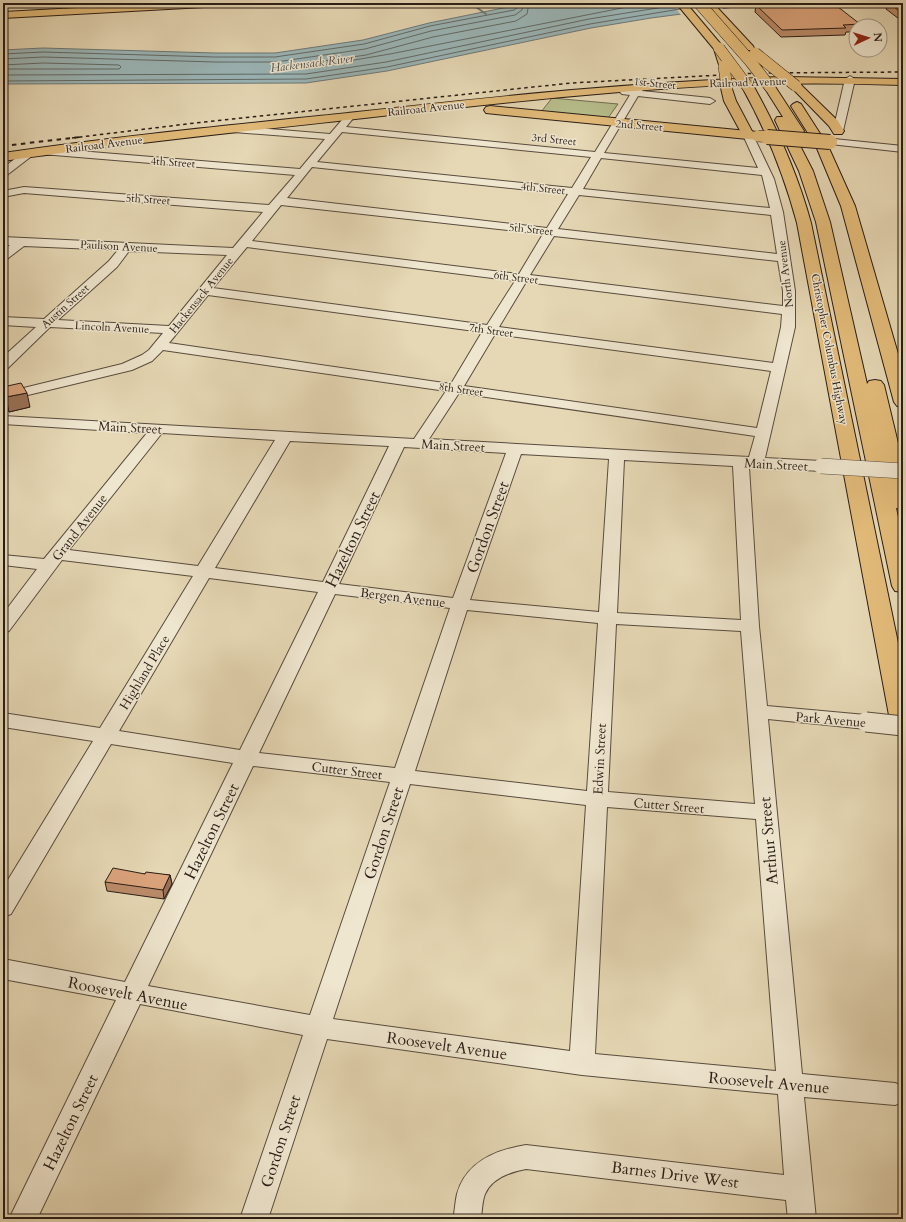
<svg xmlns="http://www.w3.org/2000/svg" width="906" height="1222" font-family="Cardo,serif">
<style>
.green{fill:#b7be8c;stroke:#706e51}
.water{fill:#9bb7b9;stroke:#6d7978}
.pier{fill:#e6d8b5}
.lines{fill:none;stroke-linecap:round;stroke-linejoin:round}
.shore{stroke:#626a68;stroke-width:1}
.stream{stroke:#6d7978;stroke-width:2}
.minor-casing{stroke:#584c3e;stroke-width:2}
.major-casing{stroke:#291d16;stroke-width:2}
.highway-casing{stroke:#291d16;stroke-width:2}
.minor{fill:#efe6cf;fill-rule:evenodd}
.major{fill:#e3bc7a;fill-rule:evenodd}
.highway{fill:#e3bc7a;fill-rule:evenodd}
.rail-far1{stroke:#291d16;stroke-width:1.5;stroke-dasharray:3.5 3.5;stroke-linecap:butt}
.rail{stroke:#291d16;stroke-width:2;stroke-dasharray:4.5 4.5;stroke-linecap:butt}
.minor-bridge-far1-casing{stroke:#584c3e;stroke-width:16;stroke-linecap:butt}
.minor-bridge-casing{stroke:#584c3e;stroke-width:21;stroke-linecap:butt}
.major-bridge-far1-casing{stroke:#291d16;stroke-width:12;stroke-linecap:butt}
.major-bridge-casing{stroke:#291d16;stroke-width:16;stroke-linecap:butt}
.highway-bridge-casing{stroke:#291d16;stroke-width:12;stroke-linecap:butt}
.minor-bridge-far1{stroke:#efe6cf;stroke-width:15}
.minor-bridge{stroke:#efe6cf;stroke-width:19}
.major-bridge-far1{stroke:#e3bc7a;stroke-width:11}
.major-bridge{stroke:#e3bc7a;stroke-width:14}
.highway-bridge{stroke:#e3bc7a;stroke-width:11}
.wall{fill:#bc8c6a;stroke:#291d16}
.shaded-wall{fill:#997256;stroke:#291d16}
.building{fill:#dba37b;stroke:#291d16}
.labels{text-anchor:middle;stroke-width:3;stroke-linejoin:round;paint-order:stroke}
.far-street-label{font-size:11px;fill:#291d16;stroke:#efe6cf}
.far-water-label{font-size:12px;font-style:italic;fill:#4b4b47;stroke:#efe6cf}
.street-label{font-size:13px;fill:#291d16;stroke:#efe6cf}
.near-street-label{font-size:16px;fill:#291d16;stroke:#efe6cf}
</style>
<rect width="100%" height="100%" fill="#e6d8b5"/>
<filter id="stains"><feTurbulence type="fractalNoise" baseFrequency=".005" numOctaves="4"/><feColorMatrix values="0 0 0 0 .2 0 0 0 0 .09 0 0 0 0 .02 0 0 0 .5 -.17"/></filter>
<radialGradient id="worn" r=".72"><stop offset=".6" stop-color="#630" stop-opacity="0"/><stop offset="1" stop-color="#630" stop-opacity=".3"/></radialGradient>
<path class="green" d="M552 98 618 104 608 118 541 112Z"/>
<path class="water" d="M514 3H808L758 4 651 18 591 28 387 71 306 83 3 84V50L43 48 215 53H275L363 40 429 23 513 6 515 5Z"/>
<path class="pier" d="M671 3H718L725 11 681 15Z"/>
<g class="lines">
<g class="shore">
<path d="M529 3 527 14 516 21 433 37 366 55 303 64 301 67 306 68 390 54 647 3"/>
<path d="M3 54 43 52 215 57H275L364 44 430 26 514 10 517 8 518 3"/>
<path d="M3 59 43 57 215 62H276L365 49 431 31 515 15 522 10 523 3"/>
<path d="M3 65 43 63 119 65 121 67 119 69H3"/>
<path d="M3 75 306 74 386 62 589 19 676 5"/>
<path d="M3 81 306 79 387 67 590 24 680 9"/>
</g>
<path class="stream" d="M476 7 486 14"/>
<defs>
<g id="minor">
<path d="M850 76 855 79 843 131 838 134 833 131 845 79Z"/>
<path d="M640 83 645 86 642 91 710 98 715 101 710 104 638 96 604 153 758 168 743 135 744 133H752L774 179 783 212 795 291V327L765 458 821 461 827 463 829 466 827 469 821 471 749 467 759 626 767 706 866 715 873 717 876 722 873 727 866 729 768 719 802 1074 895 1083 903 1086V1102L895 1105 804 1097 816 1219H788L786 1200 526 1169C510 1172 492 1178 485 1194 482 1202 482 1211 481 1219H453C455 1211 455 1202 457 1194 466 1162 495 1150 526 1145L784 1175 778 1094 582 1075 327 1039 268 1219H240L303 1035 140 1004 37 1219H9L116 1000 3 979V959L125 982 233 763 111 744 11 914 3 917V888L93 741 3 727V713L100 728 193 576 62 560 9 631 3 633V614L37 569 3 565V555L44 559 147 433 3 424V416L414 439 446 391 163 350 152 361 132 370 3 401V393L122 364 142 355 149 350 163 333 50 327 8 368 3 369V357L36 327 3 325V317L44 319 109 261 118 250 24 246 7 259 3 260V250L10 245H3V237L233 248 263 212 24 193 3 197V191L24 187 269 205 295 175 42 154 37 151 42 148 300 169 325 139 233 132 228 129 233 126 330 134 347 114 350 113 355 116 346 127 595 152 630 95 622 94 620 92 625 89 633 90 637 84ZM342 132 591 157 572 188 317 162ZM601 158 762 175 770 208 583 189ZM312 167 568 194 547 228 287 198ZM579 195 771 215 777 254 558 229ZM281 205 543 234 519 274 252 241ZM554 236 778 261 783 291V306L530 275ZM247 247 515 281 487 325 213 288ZM129 251 227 255 169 326 58 320 117 267ZM526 282 782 314 781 327 773 363 499 327ZM208 295 482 332 451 384 169 343ZM495 334 771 371 757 428 464 386ZM459 393 755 436 749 457 429 439ZM162 433 275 440 198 566 69 550ZM290 441 389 446 323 582 215 568ZM404 447 506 453 453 598 339 584ZM521 454 609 459 599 612 470 600ZM624 460 733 466 741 620 617 613ZM209 578 318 592 240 750 119 731ZM335 594 450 608 395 768 259 753ZM467 610 598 623 587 791 415 771ZM616 624 741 631 755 804 608 792ZM253 766 390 782 310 1015 148 986ZM410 784 586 805 570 1051 333 1019ZM607 807 756 819 776 1071 595 1054Z"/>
<path d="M834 139 903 146V152L830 144 829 142Z"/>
<path d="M29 150 34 153 33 155 7 175 3 176V168L25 151Z"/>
</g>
<g id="major">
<path d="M170 3H228L223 6 3 18V12Z"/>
<path d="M785 77 903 79V85C844 83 785 83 726 85 608 91 490 104 373 117 250 131 126 143 3 161V153C118 136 233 125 348 113 494 97 639 81 785 77Z"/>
<path d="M490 106 758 132 762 133 764 136 762 139 758 140 486 113 484 110 486 107Z"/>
</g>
<g id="highway">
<path d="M676 3H686L724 48 729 66 728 68H720L714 49Z"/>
<path d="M703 3H713L753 46 754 48 753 50H745Z"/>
<path d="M796 83 800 84 838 121 844 131 842 134H834L829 126 792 88 790 86 792 84Z"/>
<path d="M748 84 752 85 754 87C778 130 798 175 811 223L903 667V734L894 732 891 726 797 223C784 175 766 130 742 87L744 85Z"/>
<path d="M770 84 774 85 804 131 802 134H794L813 171 830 222 867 384 869 381 875 380 881 381 884 385 903 464V510L896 508 903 539V592L895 591 892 586 816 222 799 171 775 120 777 117H783L764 87 766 85Z"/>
<path d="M727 85 731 86 736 101 754 135 752 138H744L724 101 721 88 723 86Z"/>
<path d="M797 102 801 104 828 146 855 206 903 371V407L897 406 894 402 841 206 816 146 791 106 793 104Z"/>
</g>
</defs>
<use href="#minor" class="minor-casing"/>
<use href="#major" class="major-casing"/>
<use href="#highway" class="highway-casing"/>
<use href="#minor" class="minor"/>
<use href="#major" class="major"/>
<use href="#highway" class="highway"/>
<path class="rail-far1" d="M72 138 195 123 571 83 759 73 903 72"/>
<path class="rail" d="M3 146 80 137"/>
<defs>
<path id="minor-bridge-far1" d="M821 466 903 471"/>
<path id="minor-bridge" d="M866 722 903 726"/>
<path id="major-bridge-far1" d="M758 136 779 138"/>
<path id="major-bridge" d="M767 137 830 142"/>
<g id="highway-bridge">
<path d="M699 3 750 61 770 87"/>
<path d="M719 48 748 87"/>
<path d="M755 53 796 86"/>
<path d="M724 66 727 88"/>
</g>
</defs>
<use href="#minor-bridge-far1" class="minor-bridge-far1-casing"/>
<use href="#minor-bridge" class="minor-bridge-casing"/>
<use href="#major-bridge-far1" class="major-bridge-far1-casing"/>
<use href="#major-bridge" class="major-bridge-casing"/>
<use href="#highway-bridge" class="highway-bridge-casing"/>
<use href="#minor-bridge-far1" class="minor-bridge-far1"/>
<use href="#minor-bridge" class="minor-bridge"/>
<use href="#major-bridge-far1" class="major-bridge-far1"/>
<use href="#major-bridge" class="major-bridge"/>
<use href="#highway-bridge" class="highway-bridge"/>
</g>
<g class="wall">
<path d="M887 3H903V22L886 9Z"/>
<path d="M756 5 860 24 859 26H856V32H846L845 35 781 37 755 12Z"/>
<path d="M3 387 30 407 9 412 8 410Z"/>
<path d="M145 874 170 875 172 884 164 899 107 891 105 882Z"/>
</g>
<g class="shaded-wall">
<path d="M27 393 30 407 9 412 6 397Z"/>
<path d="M3 396H5L8 410 3 411Z"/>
<path d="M170 875 172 884 164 899 163 890Z"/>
</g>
<g class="building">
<path d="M828 3H833L860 24 843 25 846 28 782 30 756 5Z"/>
<path d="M889 3H903V14Z"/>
<path d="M21 383 27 393 6 397 5 396H3V387Z"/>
<path d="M113 868 145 874 146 872 170 875 163 890 105 882Z"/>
</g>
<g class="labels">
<g class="far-street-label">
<text transform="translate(748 82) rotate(-2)" y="4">Railroad Avenue</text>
<text transform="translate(655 83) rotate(6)" y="4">1st Street</text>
<text transform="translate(426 108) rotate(-6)" y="4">Railroad Avenue</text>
<text transform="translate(639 125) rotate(5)" y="4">2nd Street</text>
<text transform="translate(554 139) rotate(6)" y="4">3rd Street</text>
<text transform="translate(104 144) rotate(-7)" y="4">Railroad Avenue</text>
<text transform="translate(173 162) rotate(4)" y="4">4th Street</text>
<text transform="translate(543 188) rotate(6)" y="4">4th Street</text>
<text transform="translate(148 199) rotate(4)" y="4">5th Street</text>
<text transform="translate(531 229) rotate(6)" y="4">5th Street</text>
<text transform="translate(119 246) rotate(3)" y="4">Paulison Avenue</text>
<text transform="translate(785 274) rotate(-97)" y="4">North Avenue</text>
<text transform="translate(516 277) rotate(7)" y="4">6th Street</text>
<text transform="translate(201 295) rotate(-51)" y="4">Hackensack Avenue</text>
<text transform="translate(65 306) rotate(-42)" y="4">Austin Street</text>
<text transform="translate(112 327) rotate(3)" y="4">Lincoln Avenue</text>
<text transform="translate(491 330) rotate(8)" y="4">7th Street</text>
<text transform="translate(830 349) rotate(79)" y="4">Christopher Columbus Highway</text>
<text transform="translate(461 389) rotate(8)" y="4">8th Street</text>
</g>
<g class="far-water-label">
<text transform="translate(312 63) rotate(-7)" y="4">Hackensack River</text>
</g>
<g class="street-label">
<text transform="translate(130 427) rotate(3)" y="5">Main Street</text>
<text transform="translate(453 445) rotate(3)" y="5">Main Street</text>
<text transform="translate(776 464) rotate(3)" y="5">Main Street</text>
<text transform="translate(79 527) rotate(-52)" y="5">Grand Avenue</text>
<text transform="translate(403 597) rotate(7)" y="5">Bergen Avenue</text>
<text transform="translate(144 672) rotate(-59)" y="5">Highland Place</text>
<text transform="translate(831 719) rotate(5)" y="5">Park Avenue</text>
<text transform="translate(599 759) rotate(-87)" y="5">Edwin Street</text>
<text transform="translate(347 770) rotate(7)" y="5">Cutter Street</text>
<text transform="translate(669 805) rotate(5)" y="5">Cutter Street</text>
</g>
<g class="near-street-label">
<text transform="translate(487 527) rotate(-70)" y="6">Gordon Street</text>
<text transform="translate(352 539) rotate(-64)" y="6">Hazelton Street</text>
<text transform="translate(211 831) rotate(-64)" y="6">Hazelton Street</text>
<text transform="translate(383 833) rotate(-72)" y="6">Gordon Street</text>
<text transform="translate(768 841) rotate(-95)" y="6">Arthur Street</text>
<text transform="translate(128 993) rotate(11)" y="6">Roosevelt Avenue</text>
<text transform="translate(447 1045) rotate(8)" y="6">Roosevelt Avenue</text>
<text transform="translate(769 1082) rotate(5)" y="6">Roosevelt Avenue</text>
<text transform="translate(70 1122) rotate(-64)" y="6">Hazelton Street</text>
<text transform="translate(280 1141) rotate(-72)" y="6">Gordon Street</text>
<text transform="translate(675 1174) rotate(7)" y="6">Barnes Drive West</text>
</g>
</g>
<rect width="906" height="1222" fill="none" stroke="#e6d8b5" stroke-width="16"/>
<rect x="4" y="4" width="898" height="1214" fill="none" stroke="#291d16" stroke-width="2"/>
<rect x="8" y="8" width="890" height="1206" fill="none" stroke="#291d16"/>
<g transform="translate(868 38) rotate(86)"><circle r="19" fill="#efe6cf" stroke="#a09685"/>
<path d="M0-3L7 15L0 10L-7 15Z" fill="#8f2418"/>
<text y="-6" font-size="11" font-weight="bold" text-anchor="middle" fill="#291d16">N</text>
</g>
<rect width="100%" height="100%" filter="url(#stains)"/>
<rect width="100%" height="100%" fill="url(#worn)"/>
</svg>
